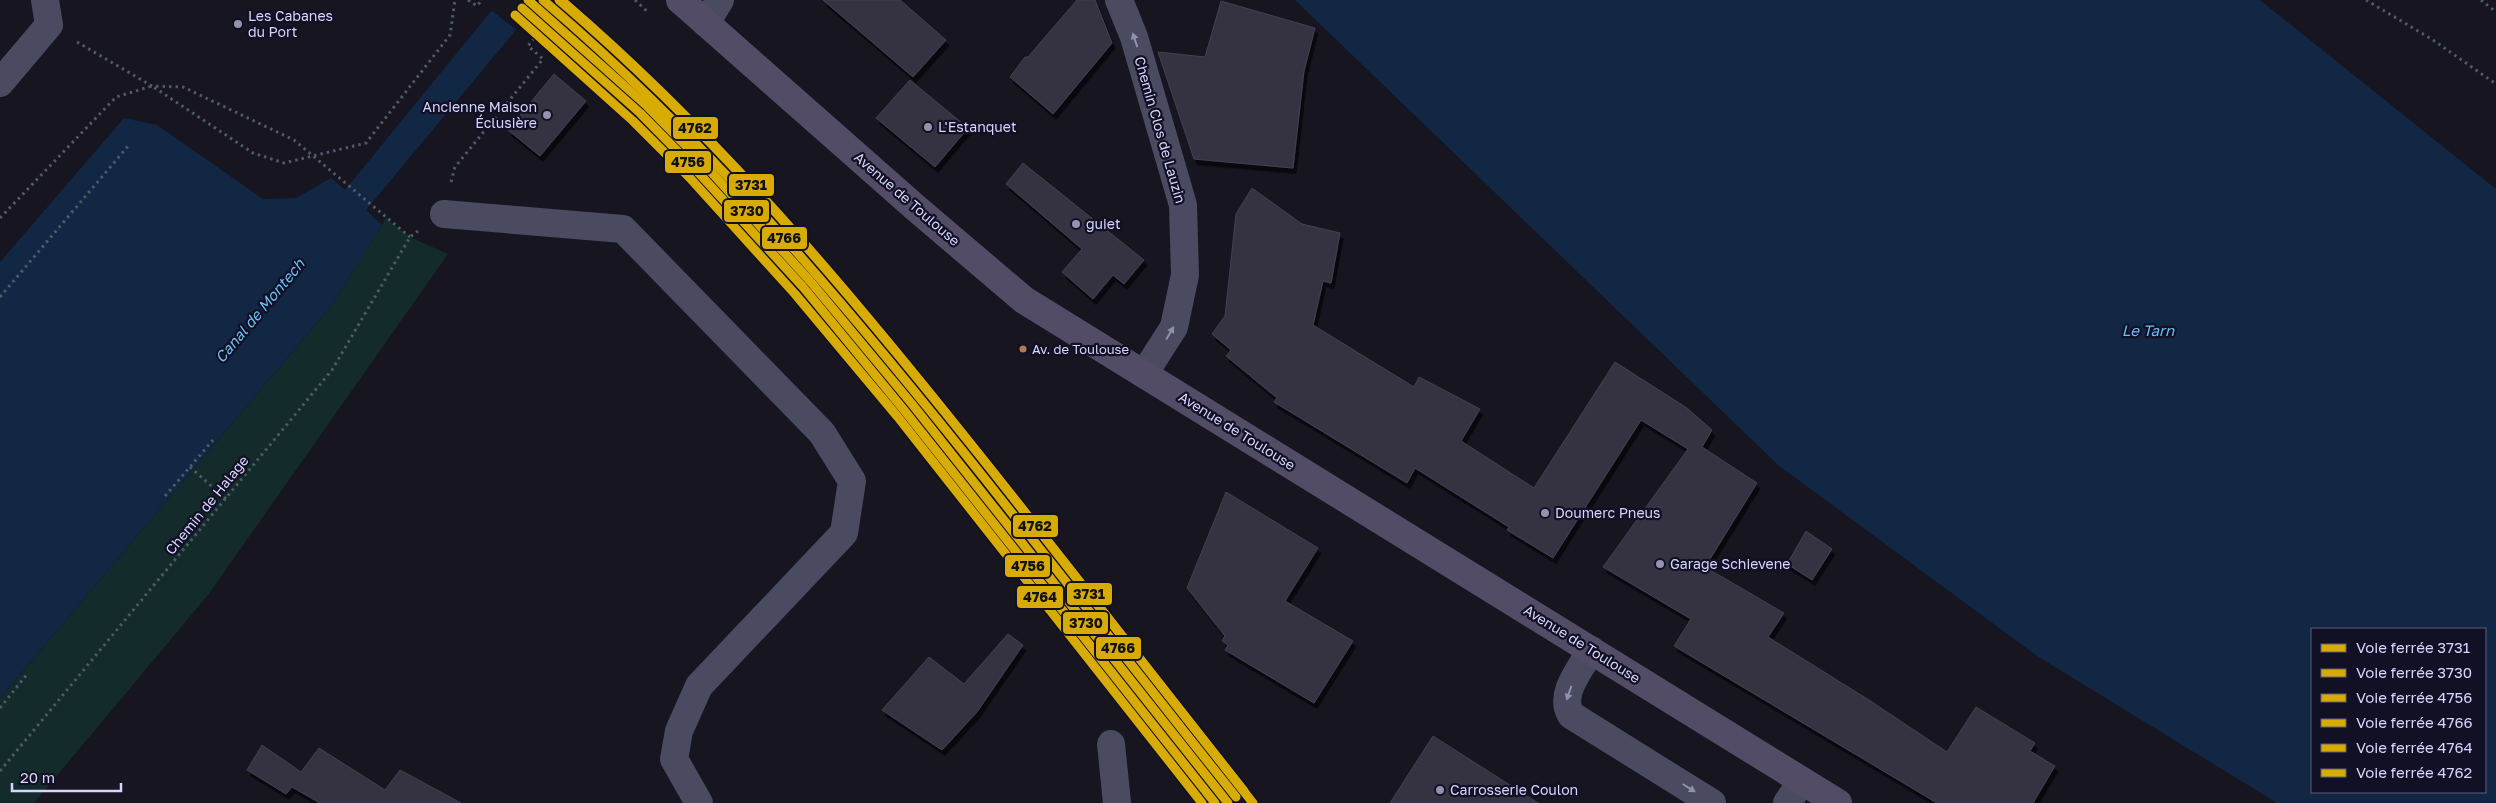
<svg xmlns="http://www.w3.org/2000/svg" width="2496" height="803" font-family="'Golos Text',sans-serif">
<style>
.green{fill:#132b2a}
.water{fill:#112744;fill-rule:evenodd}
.pier{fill:#161520}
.building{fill:#343342;stroke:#424053;filter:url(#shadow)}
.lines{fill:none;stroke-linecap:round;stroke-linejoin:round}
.path{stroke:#4c5b66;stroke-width:3;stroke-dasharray:2.5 4;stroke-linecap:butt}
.minor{stroke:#4a4b61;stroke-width:28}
.major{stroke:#524c66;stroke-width:28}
.rail-1-casing{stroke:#121025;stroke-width:12}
.rail-2-casing{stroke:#121025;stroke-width:12}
.rail-3-casing{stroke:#121025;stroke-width:12}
.rail-4-casing{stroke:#121025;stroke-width:12}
.rail-5-casing{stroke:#121025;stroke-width:12}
.rail-6-casing{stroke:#121025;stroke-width:12}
.rail-1{stroke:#d8ab00;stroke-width:9}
.rail-2{stroke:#d8ab00;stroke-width:9}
.rail-3{stroke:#d8ab00;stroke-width:9}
.rail-4{stroke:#d8ab00;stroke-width:9}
.rail-5{stroke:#d8ab00;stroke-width:9}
.rail-6{stroke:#d8ab00;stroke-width:9}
.oneway{fill:#9090af}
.poi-dot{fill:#9392b0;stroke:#121025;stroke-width:2}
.bus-dot{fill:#b07c57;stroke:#121025;stroke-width:2}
.labels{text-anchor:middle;stroke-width:4.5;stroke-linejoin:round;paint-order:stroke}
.bus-label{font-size:13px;fill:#d7d5fd;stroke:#121025;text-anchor:start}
.poi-label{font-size:14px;fill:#d7d5fd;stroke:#121025;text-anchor:start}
.street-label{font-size:14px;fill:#d7d5fd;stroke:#121025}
.water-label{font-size:15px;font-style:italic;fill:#67c1f9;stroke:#121025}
.line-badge{stroke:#121025;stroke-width:2}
.pale-badge-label{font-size:14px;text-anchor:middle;font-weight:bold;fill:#111}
</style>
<defs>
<filter id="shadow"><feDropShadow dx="3" dy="5.5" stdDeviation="0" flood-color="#0009"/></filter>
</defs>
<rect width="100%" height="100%" fill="#161520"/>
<path class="green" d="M386 218 410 237 448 254 208 595 34 803H0V698L332 305Z"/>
<g class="water">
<path d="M500 0H541L366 210 382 225 332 305 0 698V262L124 118 157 125 263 199 296 198 331 178 345 190Z"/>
<path d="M1295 0H2260L2496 189V803H2277L2037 656 1778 465ZM2312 629H2485V792H2312Z"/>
</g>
<path class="pier" d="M497 0H543L518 31 490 9Z"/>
<g class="building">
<path d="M823 0H900L946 40 913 77Z"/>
<path d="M1077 0H1095L1112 43 1053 114 1010 77 1025 57H1028Z"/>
<path d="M1221 1 1315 28 1304 71 1293 168 1194 159 1158 52 1205 57Z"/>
<path d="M554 74 586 101 540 156 508 130Z"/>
<path d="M910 80 968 128 935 167 876 118Z"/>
<path d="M1023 163 1144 260 1124 284 1113 275 1093 299 1062 272 1082 249 1006 184Z"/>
<path d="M1252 188 1302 224 1340 233 1331 283 1323 281 1313 325 1414 387 1419 377 1480 409 1461 441 1534 488 1615 362 1687 408 1712 430 1702 447 1757 483 1705 567 1784 613 1768 637 1869 700 1947 752 1976 707 2035 743 2030 751 2055 766 2033 803H1937L1674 646 1691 619 1603 567 1688 449 1641 420 1553 558 1507 530 1509 527 1415 468 1407 483 1274 402 1277 398 1226 356 1231 350 1212 334 1225 316 1236 214Z"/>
<path d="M1226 492 1318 548 1285 601 1353 641 1314 703 1225 650 1228 645 1222 641 1225 636 1187 588Z"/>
<path d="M1806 531 1832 549 1812 580 1787 564Z"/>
<path d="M1008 634 1023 645 977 712 942 750 882 710 929 657 964 684Z"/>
<path d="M1433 736 1538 803H1390Z"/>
<path d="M262 745 301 772 319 748 385 790 400 770 461 803H320L292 787 286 794 247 770Z"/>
</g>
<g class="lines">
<g class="path">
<path d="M468 0 477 6 482 0"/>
<path d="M635 0 649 13"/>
<path d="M2366 0 2433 40 2496 84"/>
<path d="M2481 0 2496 12"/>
<path d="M77 42 152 86 183 87 294 140 410 237"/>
<path d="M451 182 455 167 543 59 528 46 565 0"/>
<path d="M0 218 116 97 152 86 253 153 284 163 366 143 450 35 455 0"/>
<path d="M0 297 129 145"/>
<path d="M190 467 226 499"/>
<path d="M165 496 213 440"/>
<path d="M0 708 28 673"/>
<path d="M0 771 332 370 410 237 418 231"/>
</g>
<g class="minor">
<path d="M1119 0 1134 37 1183 205 1185 275 1174 327 1144 374"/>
<path d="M706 23 720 0"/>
<path d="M0 83 49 25 45 0"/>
<path d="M444 214 623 229 822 433 852 481 844 533 699 686 679 731 674 759 699 803"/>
<path d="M1591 650C1581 669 1558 694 1571 715L1712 803"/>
<path d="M1111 744 1117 803"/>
<path d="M1787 803 1802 781"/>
</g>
<path class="major" d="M680 0 917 209 1024 300 1838 803"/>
<defs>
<path id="rail-1" d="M561 0C716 133 839 279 966 438 1063 559 1157 681 1253 803"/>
<path id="rail-2" d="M528 0 647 106 703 163 810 281 912 404 1228 803"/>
<path id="rail-3" d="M522 8 640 113 696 170 803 287 904 410 1215 803"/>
<path id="rail-4" d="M543 0C714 146 850 309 989 484 1071 588 1153 693 1236 797"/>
<path id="rail-5" d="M515 15 633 121 689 177 795 294 897 416 1202 803"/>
<path id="rail-6" d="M559 0C723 140 859 304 993 472 1076 578 1160 685 1244 791"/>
</defs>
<use href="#rail-1" class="rail-1-casing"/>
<use href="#rail-2" class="rail-2-casing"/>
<use href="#rail-3" class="rail-3-casing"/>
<use href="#rail-4" class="rail-4-casing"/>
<use href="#rail-5" class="rail-5-casing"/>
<use href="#rail-6" class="rail-6-casing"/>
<use href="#rail-1" class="rail-1"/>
<use href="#rail-2" class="rail-2"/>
<use href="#rail-3" class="rail-3"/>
<use href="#rail-4" class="rail-4"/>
<use href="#rail-5" class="rail-5"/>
<use href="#rail-6" class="rail-6"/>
</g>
<defs><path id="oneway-solid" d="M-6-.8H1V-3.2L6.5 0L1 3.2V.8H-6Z" transform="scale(1.25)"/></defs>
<g class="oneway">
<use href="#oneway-solid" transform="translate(1135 40) rotate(-108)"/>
<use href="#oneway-solid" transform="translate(1170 333) rotate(-60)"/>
<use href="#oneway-solid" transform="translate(1569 693) rotate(109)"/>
<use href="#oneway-solid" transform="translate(1689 788) rotate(32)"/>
</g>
<g class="poi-dot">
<circle cx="238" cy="24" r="5"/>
<circle cx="547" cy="115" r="5"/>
<circle cx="928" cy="127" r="5"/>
<circle cx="1076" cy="224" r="5"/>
<circle cx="1545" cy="513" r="5"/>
<circle cx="1660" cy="564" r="5"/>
<circle cx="1440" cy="790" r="5"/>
</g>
<circle class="bus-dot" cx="1023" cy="349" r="4.5"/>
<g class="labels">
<g class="bus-label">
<text x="1032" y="354">Av. de Toulouse</text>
</g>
<g class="poi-label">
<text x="248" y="21">Les Cabanes<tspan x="248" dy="16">du Port</tspan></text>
<text x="537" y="112" text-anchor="end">Ancienne Maison<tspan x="537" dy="16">Éclusière</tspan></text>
<text x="938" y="132">L'Estanquet</text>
<text x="1086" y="229">guiet</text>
<text x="1555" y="518">Doumerc Pneus</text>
<text x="1670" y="569">Garage Schievene</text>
<text x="1450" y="795">Carrosserie Coulon</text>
</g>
<g class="street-label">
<text transform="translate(1160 130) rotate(74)" y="5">Chemin Clos de Lauzin</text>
<text transform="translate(907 199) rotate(41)" y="5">Avenue de Toulouse</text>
<text transform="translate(1237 431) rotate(32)" y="5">Avenue de Toulouse</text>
<text transform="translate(207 505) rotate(-51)" y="5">Chemin de Halage</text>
<text transform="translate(1582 644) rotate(32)" y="5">Avenue de Toulouse</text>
</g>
<g class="water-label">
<text transform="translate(260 311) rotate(-50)" y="5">Canal de Montech</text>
<text x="2148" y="336">Le Tarn</text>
</g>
</g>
<g class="line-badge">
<rect x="672" y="116" width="47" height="24" rx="5" fill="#d8ab00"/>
<rect x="664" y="150" width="48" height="24" rx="5" fill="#d8ab00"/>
<rect x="728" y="173" width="47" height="24" rx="5" fill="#d8ab00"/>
<rect x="723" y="199" width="47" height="24" rx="5" fill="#d8ab00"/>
<rect x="761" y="226" width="47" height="24" rx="5" fill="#d8ab00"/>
<rect x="1012" y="514" width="47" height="24" rx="5" fill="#d8ab00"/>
<rect x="1004" y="554" width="47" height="24" rx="5" fill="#d8ab00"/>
<rect x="1066" y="582" width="47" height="24" rx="5" fill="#d8ab00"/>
<rect x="1016" y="585" width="48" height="24" rx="5" fill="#d8ab00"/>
<rect x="1062" y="611" width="47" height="24" rx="5" fill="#d8ab00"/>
<rect x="1095" y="636" width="47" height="24" rx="5" fill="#d8ab00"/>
</g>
<g class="pale-badge-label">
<text x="695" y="133">4762</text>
<text x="688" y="167">4756</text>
<text x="751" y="190">3731</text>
<text x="747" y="216">3730</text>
<text x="784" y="243">4766</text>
<text x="1035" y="531">4762</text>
<text x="1028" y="571">4756</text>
<text x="1089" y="599">3731</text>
<text x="1040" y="602">4764</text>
<text x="1086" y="628">3730</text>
<text x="1118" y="653">4766</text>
</g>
<rect x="2311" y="628" width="175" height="165" fill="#121025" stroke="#615f7b"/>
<rect x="2321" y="644" width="25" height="8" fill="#d8ab00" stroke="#615f7b"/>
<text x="2356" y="653" font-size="15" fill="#d7d5fd">Voie ferrée 3731</text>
<rect x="2321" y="669" width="25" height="8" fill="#d8ab00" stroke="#615f7b"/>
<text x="2356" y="678" font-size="15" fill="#d7d5fd">Voie ferrée 3730</text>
<rect x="2321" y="694" width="25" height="8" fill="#d8ab00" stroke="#615f7b"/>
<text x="2356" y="703" font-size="15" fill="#d7d5fd">Voie ferrée 4756</text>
<rect x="2321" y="719" width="25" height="8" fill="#d8ab00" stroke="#615f7b"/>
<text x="2356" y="728" font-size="15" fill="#d7d5fd">Voie ferrée 4766</text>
<rect x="2321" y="744" width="25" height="8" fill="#d8ab00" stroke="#615f7b"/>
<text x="2356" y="753" font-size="15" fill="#d7d5fd">Voie ferrée 4764</text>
<rect x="2321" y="769" width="25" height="8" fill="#d8ab00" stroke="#615f7b"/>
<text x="2356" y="778" font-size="15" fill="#d7d5fd">Voie ferrée 4762</text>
<path d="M12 783v8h109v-8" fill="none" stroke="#d7d5fd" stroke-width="2.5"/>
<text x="20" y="783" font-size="15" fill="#d7d5fd" stroke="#121025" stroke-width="4" paint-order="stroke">20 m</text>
</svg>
